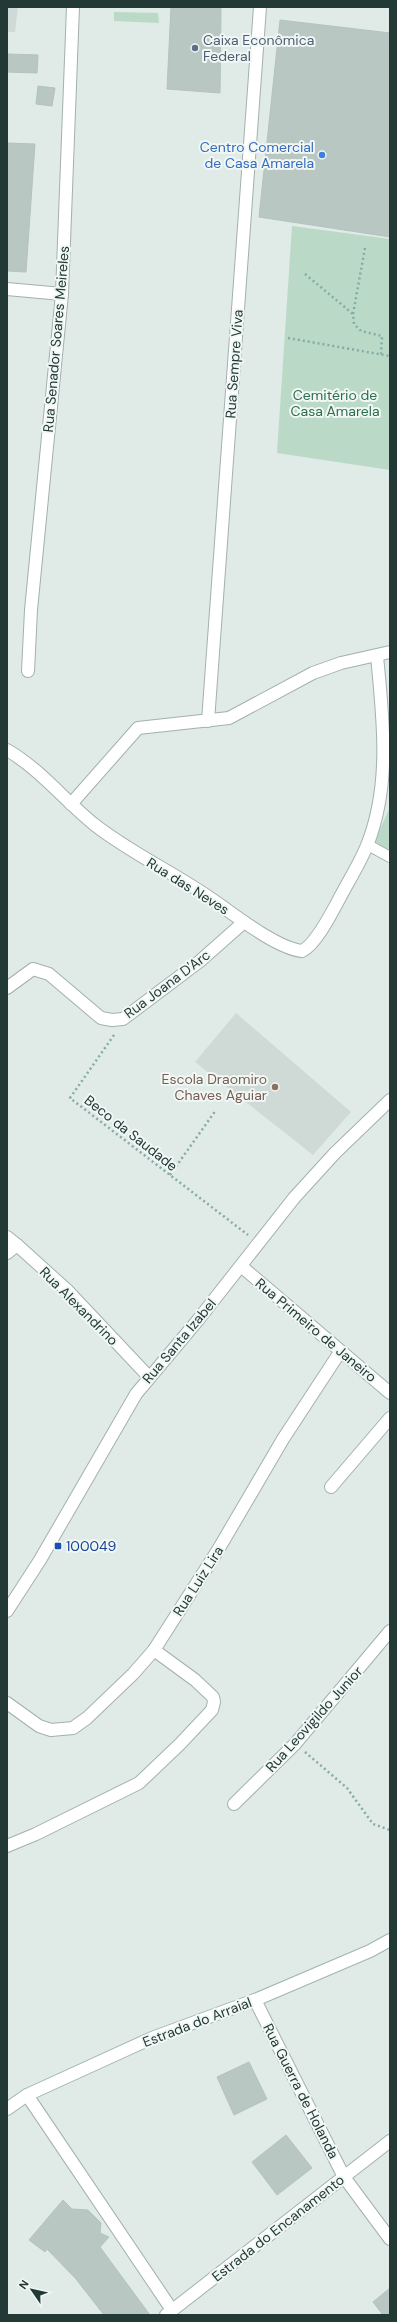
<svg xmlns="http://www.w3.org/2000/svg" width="397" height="2322" font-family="'DM Sans',sans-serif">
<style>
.built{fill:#cfdad6}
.green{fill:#badac7}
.building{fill:#b9c7c3;stroke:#b3c3bf}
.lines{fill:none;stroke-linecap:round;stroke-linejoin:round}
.service-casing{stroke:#a3b1ae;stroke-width:12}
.minor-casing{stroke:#a3b1ae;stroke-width:14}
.tertiary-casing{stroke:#a3b1ae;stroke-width:14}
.secondary-casing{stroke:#a0b5b0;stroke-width:14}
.path{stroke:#83aca4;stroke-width:2.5;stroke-dasharray:2 3;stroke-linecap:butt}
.service{stroke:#fff;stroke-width:10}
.minor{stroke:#fff;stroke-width:12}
.tertiary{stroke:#fff;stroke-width:12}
.secondary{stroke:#fff;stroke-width:12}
.service-dot{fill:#5c6f8a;stroke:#f0f7f4;stroke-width:1.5}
.shop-dot{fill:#3f7fe0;stroke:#f0f7f4;stroke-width:1.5}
.education-dot{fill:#8d6e63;stroke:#f0f7f4;stroke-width:1.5}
.transit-dot{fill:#1a4fb4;stroke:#f0f7f4;stroke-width:1.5}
.labels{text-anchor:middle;stroke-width:4;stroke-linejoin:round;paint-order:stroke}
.service-label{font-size:14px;fill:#4e5e75;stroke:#f0f7f4;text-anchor:start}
.shop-label{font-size:14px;fill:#366cbe;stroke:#f0f7f4;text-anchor:end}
.street-label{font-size:14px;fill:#223936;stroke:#f0f7f4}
.park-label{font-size:14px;fill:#2f6d4f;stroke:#f0f7f4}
.education-label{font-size:14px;fill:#785e54;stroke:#f0f7f4;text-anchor:end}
.transit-label{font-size:14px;fill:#164399;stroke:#f0f7f4;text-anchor:start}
</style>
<rect width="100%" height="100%" fill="#e0eae7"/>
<g class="built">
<path d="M7 7H18L15 32H7Z"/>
<path d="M236 1013 351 1112 313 1155 195 1062Z"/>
</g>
<g class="green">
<path d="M114 12 158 13 159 23 114 21Z"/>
<path d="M292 226 390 239V470L277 453Z"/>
<path d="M390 807V852L373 845Z"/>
</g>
<g class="building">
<path d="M171 7H221L220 93 167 89Z"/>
<path d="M280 20 390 33V237L259 217Z"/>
<path d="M7 54 38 55 37 73 7 72Z"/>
<path d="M38 86 55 88 52 106 36 104Z"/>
<path d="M7 143 35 144 26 272 7 271Z"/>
<path d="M249 2062 267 2099 234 2115 217 2077Z"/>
<path d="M286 2135 312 2168 277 2195 252 2162Z"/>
<path d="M63 2200 72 2209 88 2210 101 2223 100 2233 109 2237 100 2247 150 2315H104L76 2279 47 2249 45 2252 29 2240Z"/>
<path d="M390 2288V2315H383L373 2302Z"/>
</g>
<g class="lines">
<defs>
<path id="service" d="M368 845 390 857"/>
<g id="minor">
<path d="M7 289 62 294"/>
<path d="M28 671 31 610 62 294 73 7"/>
<path d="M208 721 260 7"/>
<path d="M7 750C39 768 66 802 95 825 132 854 175 873 213 900 235 915 276 948 302 951 315 945 330 916 337 903 347 883 360 864 368 843 391 783 383 719 377 656"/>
<path d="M71 804 138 728 229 718 313 673 341 663 390 652"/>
<path d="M7 988 33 969 49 974 101 1018 112 1020 123 1019 200 961 244 922"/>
<path d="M7 1237 17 1245"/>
<path d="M241 1266 390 1393"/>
<path d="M331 1487 390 1418"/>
<path d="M7 1703 39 1726 51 1730 73 1728 87 1718 133 1674 154 1650 218 1550 283 1439 340 1352"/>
<path d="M234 1804 295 1744 390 1631"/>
<path d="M7 1846 36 1834 139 1783 180 1744 212 1710 214 1702 213 1697 195 1680 154 1650"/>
<path d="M255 2000 344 2177 390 2239"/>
<path d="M27 2095 172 2310"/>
<path d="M166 2315 390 2141"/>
</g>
<g id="tertiary">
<path d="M7 1253 17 1245 68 1291 149 1377"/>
<path d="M7 1611 40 1560 136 1394 198 1320 294 1198 335 1153 390 1100"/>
</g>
<path id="secondary" d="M7 2109 27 2095 152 2038 255 2000 370 1951 390 1940"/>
</defs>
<use href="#service" class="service-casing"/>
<use href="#minor" class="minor-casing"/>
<use href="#tertiary" class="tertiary-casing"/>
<use href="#secondary" class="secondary-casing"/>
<g class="path">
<path d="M365 248 353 314 354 324 361 331 382 336 381 354"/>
<path d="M305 274 353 314"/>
<path d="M288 338 390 356"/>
<path d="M114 1035 70 1098 248 1235"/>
<path d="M170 1175 216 1110"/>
<path d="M305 1752 347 1788 373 1824 390 1830"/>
</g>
<use href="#service" class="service"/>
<use href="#minor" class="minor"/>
<use href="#tertiary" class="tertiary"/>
<use href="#secondary" class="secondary"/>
</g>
<circle class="service-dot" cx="195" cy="48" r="4"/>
<circle class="shop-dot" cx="322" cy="155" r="4"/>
<circle class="education-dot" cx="275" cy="1087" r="4"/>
<rect class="transit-dot" x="54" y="1542" width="8" height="8" rx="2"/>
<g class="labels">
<g class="service-label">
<text x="203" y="45">Caixa Econômica<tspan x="203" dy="16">Federal</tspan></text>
</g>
<g class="shop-label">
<text x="314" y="152">Centro Comercial<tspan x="314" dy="16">de Casa Amarela</tspan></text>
</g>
<g class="street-label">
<text transform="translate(56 339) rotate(-85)" y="5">Rua Senador Soares Meireles</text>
<text transform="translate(234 364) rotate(-86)" y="5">Rua Sempre Viva</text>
<text transform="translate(188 886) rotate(32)" y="5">Rua das Neves</text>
<text transform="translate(167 984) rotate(-37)" y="5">Rua Joana D'Arc</text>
<text transform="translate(131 1133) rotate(38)" y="5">Beco da Saudade</text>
<text transform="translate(79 1306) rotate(45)" y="5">Rua Alexandrino</text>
<text transform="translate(316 1330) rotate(40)" y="5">Rua Primeiro de Janeiro</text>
<text transform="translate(179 1341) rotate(-50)" y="5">Rua Santa Izabel</text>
<text transform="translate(198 1581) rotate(-57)" y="5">Rua Luiz Lira</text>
<text transform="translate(314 1719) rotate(-48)" y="5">Rua Leovigildo Junior</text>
<text transform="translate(197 2022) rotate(-21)" y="5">Estrada do Arraial</text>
<text transform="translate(301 2091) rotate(63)" y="5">Rua Guerra de Holanda</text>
<text transform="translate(278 2228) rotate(-38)" y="5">Estrada do Encanamento</text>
</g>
<g class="park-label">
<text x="335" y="400">Cemitério de<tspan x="335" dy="16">Casa Amarela</tspan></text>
</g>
<g class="education-label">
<text x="267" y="1084">Escola Draomiro<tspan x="267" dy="16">Chaves Aguiar</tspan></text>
</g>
<g class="transit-label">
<text x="66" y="1551">100049</text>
</g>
</g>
<rect width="397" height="2322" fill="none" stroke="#223936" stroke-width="16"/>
<g transform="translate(32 2290) rotate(304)" stroke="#f0f7f4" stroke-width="3" paint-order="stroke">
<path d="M0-3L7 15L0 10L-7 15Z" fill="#223936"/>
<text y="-6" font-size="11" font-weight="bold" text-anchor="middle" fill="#223936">N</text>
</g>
</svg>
